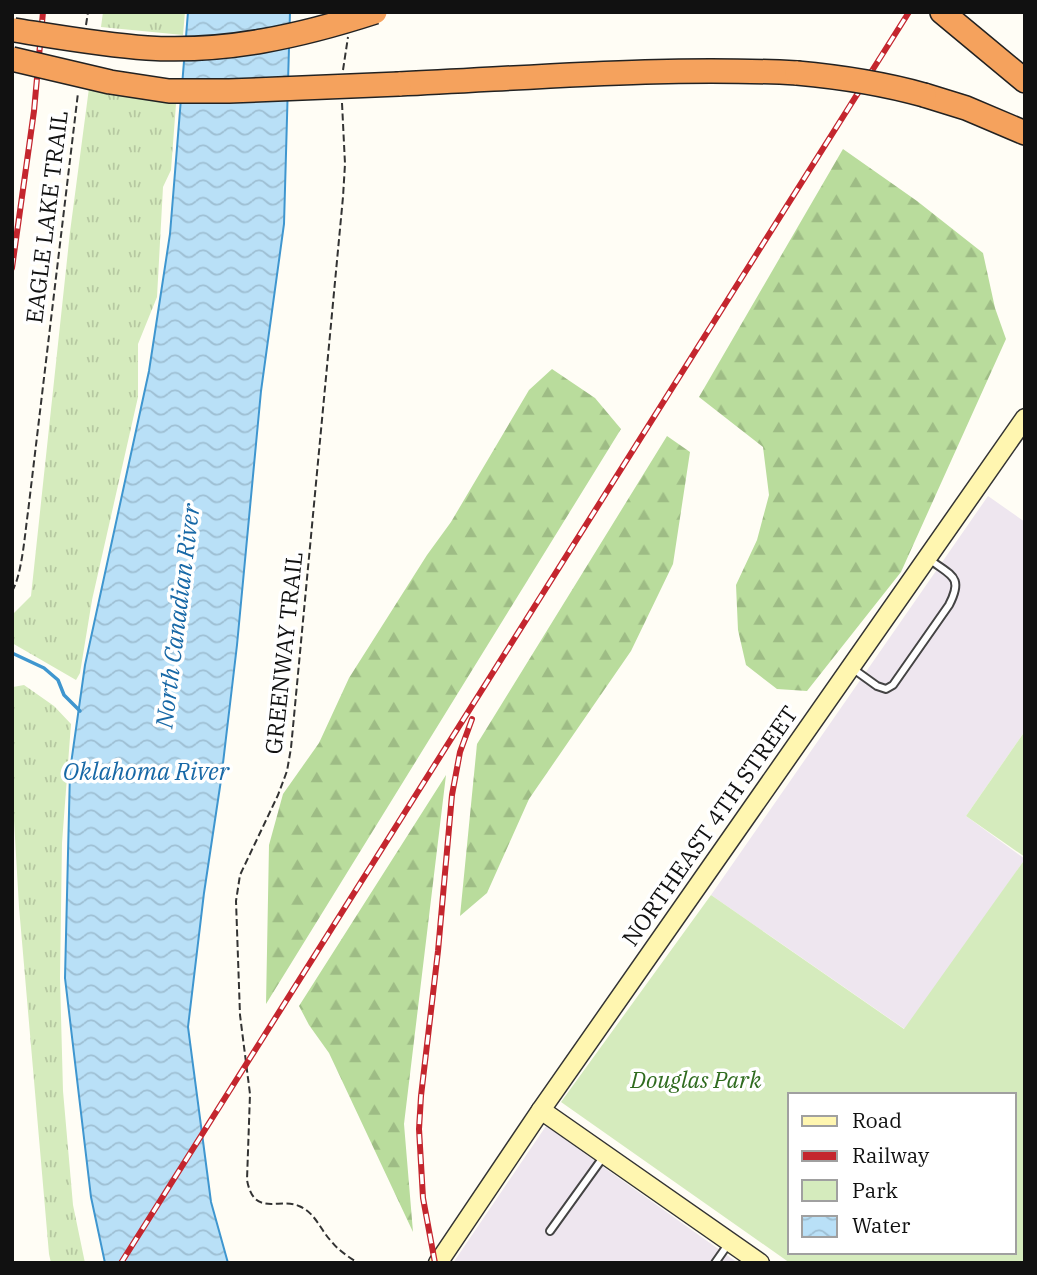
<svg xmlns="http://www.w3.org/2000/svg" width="1037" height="1275" font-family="'IBM Plex Serif',serif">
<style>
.industrial{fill:#eee6ef}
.grass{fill:url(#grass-tufts)}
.forest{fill:url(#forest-firs)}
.park{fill:#d5ebbd;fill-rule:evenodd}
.water{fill:url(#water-waves);stroke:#3f96cf;stroke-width:2}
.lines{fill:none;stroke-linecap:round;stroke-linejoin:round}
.stream{stroke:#3f96cf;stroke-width:3.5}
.lane-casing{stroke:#444;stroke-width:10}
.secondary-casing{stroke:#333;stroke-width:21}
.highway-casing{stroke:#222;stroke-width:26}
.path{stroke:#333;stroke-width:2;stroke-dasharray:7 3.5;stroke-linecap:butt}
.lane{stroke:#fff;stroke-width:6}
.secondary{stroke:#fff6b0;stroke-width:18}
.highway{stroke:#f5a25d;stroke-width:23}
.rail-casing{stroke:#c4262e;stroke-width:6}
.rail{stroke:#fff;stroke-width:3.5;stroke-dasharray:10;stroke-linecap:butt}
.highway-bridge-casing{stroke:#222;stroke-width:26;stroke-linecap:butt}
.highway-bridge{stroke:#f5a25d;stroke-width:23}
.labels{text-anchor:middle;stroke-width:7;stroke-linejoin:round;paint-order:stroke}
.street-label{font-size:23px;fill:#111;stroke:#fff}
.park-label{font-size:23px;font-style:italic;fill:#2f6b1f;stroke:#fff}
.water-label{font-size:24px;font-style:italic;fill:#1768a6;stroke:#fff}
</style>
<defs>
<pattern id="grass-tufts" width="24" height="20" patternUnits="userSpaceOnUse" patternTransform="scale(1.75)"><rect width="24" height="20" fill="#d5ebbd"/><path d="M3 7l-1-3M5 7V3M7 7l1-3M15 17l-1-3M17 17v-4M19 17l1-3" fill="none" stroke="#b6c8a1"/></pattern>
<pattern id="forest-firs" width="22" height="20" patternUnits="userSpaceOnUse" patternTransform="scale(1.75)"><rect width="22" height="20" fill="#b9dc9c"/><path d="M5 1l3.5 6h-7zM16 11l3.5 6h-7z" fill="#9ebc85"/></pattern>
<pattern id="water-waves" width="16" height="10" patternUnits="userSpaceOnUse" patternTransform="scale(1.75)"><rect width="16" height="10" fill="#b9e0f7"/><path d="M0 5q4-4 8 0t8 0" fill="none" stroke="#9ebfd3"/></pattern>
</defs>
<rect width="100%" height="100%" fill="#fffdf5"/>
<g class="industrial">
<path d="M988 496 1025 522V731L966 816 1025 859 906 1030 711 895Z"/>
<path d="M546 1126 738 1263H453Z"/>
</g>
<g class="grass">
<path d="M103 12H185L183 35 101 27Z"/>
<path d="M89 88 176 104 171 170 163 187 157 297 138 344V397L92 600 80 673 76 680 12 643V615L31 596 70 232Z"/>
<path d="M24 685 54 706 71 724 62 843 60 978 63 1091 73 1205 85 1263H51L49 1254 19 907 12 786V691L13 687Z"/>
</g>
<g class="forest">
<path d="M843 149 917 201 983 253 995 308 1006 339 901 572 807 691 777 689 746 665 738 630 736 585 757 540 769 495 763 447 699 397Z"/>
<path d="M552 369 595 398 621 429 266 1004 269 845 283 794 319 743 349 678 427 555 451 522 529 390Z"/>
<path d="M667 436 690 452 673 564 631 651 529 799 487 893 460 916 477 744Z"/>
<path d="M446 775 404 1124 413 1232 329 1053 309 1025 299 1006Z"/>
</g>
<g class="park">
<path d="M1025 731V857L966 816Z"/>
<path d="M1025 859V1263H790L561 1102 711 895 904 1029ZM790 1095H1014V1252H790Z"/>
</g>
<path class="water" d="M188 12H290L284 224 261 391 237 645 221 780 204 893 188 1027 211 1202 228 1263H105L91 1197 65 978 70 771 85 665 149 371 170 234Z"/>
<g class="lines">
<path class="stream" d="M12 653 44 668 58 680 64 695 80 711"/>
<defs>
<g id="lane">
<path d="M852 668 877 686 886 689 893 685 949 605C964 576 951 576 929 559"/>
<path d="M550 1231 604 1156"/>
<path d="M715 1263 729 1243"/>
</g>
<g id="secondary">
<path d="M541 1110 760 1263"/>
<path d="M438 1263 541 1110 1025 418"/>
</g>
<g id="highway">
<path d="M942 12 1025 81"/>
<path d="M399 84C531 78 664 66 797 73"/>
<path d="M924 95 966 108 1025 133"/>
</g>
</defs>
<use href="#lane" class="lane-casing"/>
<use href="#secondary" class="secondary-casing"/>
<use href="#highway" class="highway-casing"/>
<g class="path">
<path d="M86 25 88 12"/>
<path d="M343 70 348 37"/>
<path d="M342 103 345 164 343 197 291 748 287 771 278 795 240 875 236 901 240 1015 250 1094 247 1180C254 1218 279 1197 299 1206 316 1213 320 1230 332 1242 339 1251 349 1257 358 1263"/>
<path d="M12 591C22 576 25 532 28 512L78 93"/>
</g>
<use href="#lane" class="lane"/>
<use href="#secondary" class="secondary"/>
<use href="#highway" class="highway"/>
<defs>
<g id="rail">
<path d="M12 268 34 111 43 12"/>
<path d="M121 1263 909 12"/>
<path d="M435 1263 423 1198 419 1129 421 1096 438 951 452 795 460 752 472 719"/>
</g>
</defs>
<use href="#rail" class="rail-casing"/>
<use href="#rail" class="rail"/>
<defs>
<g id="highway-bridge">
<path d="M14 30C58 37 103 45 147 48 226 53 301 36 375 12"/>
<path d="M12 59 110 82 169 91H229L399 84"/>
<path d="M797 73C841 77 881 83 924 95"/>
</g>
</defs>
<use href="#highway-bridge" class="highway-bridge-casing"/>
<use href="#highway-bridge" class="highway-bridge"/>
</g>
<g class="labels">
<g class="street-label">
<text transform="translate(47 217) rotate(-83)" y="8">EAGLE LAKE TRAIL</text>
<text transform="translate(284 653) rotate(-84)" y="8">GREENWAY TRAIL</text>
<text transform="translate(710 826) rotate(-55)" y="8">NORTHEAST 4TH STREET</text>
</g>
<g class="park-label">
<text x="696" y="1088">Douglas Park</text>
</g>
<g class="water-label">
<text transform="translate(178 616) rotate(-83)" y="8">North Canadian River</text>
<text x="146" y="780">Oklahoma River</text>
</g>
</g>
<rect width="1037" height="1275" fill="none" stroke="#111111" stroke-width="28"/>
<rect x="788" y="1093" width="228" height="161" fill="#ffffff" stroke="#a0a0a0" stroke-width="2"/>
<rect x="802" y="1116" width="35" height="10" fill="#fff6b0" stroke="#a0a0a0" stroke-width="2"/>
<text x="852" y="1128" font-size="21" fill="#111111">Road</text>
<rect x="802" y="1151" width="35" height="10" fill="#c4262e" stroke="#a0a0a0" stroke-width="2"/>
<text x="852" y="1163" font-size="21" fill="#111111">Railway</text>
<rect x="802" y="1180" width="35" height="21" fill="#d5ebbd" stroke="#a0a0a0" stroke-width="2"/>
<text x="852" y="1198" font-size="21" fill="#111111">Park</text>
<rect x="802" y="1216" width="35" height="21" fill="url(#water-waves)" stroke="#a0a0a0" stroke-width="2"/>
<text x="852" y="1233" font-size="21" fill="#111111">Water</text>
</svg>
